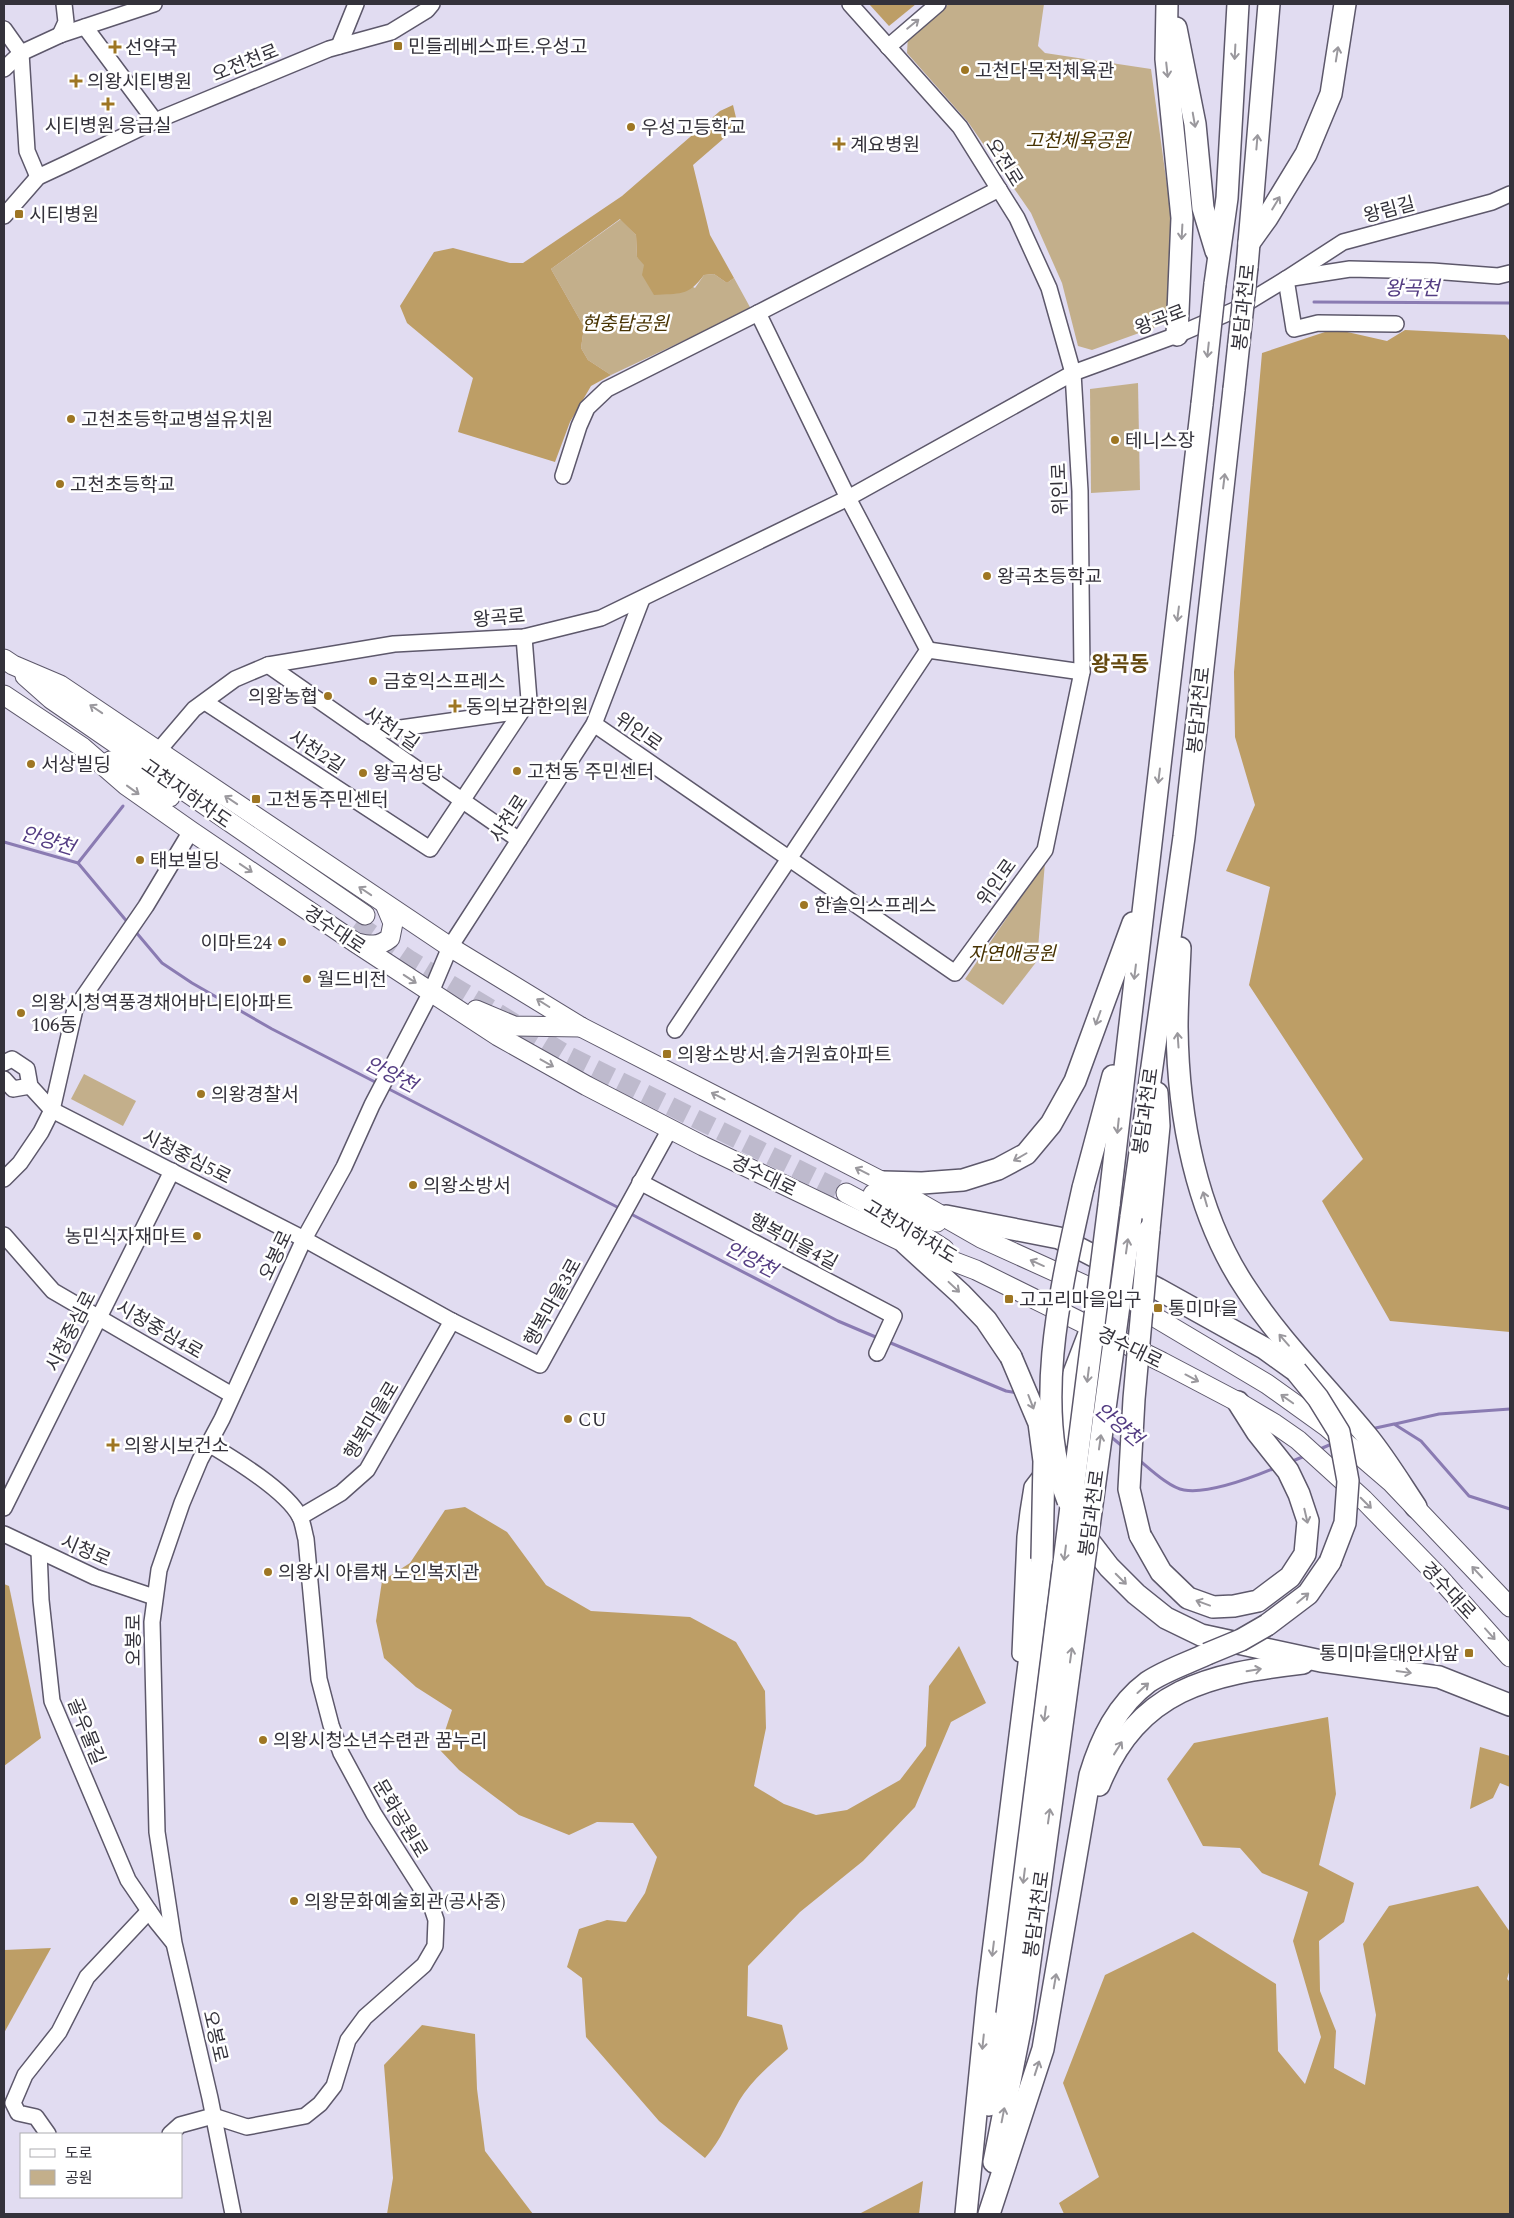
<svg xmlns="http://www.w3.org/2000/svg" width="1514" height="2218" font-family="Spectral,'Noto Sans KR',serif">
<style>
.green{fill:#c3af8b}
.forest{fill:#bd9e66}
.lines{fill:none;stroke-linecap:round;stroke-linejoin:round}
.stream{stroke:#8a7bb2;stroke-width:3}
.major-tunnel{stroke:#bebacd;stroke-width:19;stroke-dasharray:19 9;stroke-linecap:butt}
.minor-casing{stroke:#5d586b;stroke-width:18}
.major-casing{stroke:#5d586b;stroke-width:21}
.highway-casing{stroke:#5d586b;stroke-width:24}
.minor{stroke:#fff;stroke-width:15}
.major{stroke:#fff;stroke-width:19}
.highway{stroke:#fff;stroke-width:21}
.highway-bridge-casing{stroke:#5d586b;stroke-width:24;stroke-linecap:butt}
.highway-bridge{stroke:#fff;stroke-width:21}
.oneway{stroke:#9a989d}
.poi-dot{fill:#9e7623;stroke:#fff;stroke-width:2}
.labels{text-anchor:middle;stroke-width:5;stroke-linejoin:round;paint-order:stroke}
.poi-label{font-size:19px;fill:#34323b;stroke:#fff;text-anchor:start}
.street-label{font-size:19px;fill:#34323b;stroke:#fff}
.park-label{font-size:19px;font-style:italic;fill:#483302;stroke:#fff}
.water-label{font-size:20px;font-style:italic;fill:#543d83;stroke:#fff}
.quarter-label{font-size:21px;font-weight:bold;fill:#654a11;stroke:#fff}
</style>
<rect width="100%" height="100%" fill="#e1dcf1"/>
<g class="green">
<path d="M949 4H1044L1038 46 1045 53 1151 69 1171 215 1167 323 1092 350 1078 346 1062 283 1031 213 968 122 907 53 908 34Z"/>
<path d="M621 219 636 235 637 257 695 288 704 275 714 274 727 283 734 278 751 309 611 375 588 360 581 348 584 327 551 269Z"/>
<path d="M1138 383 1140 490 1091 493 1090 389Z"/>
<path d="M1045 862 1037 961 1003 1005 965 979Z"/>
<path d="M84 1074 136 1101 123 1126 71 1099Z"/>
</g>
<g class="forest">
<path d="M869 4H916L889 26Z"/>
<path d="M733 105 738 126 693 165 710 235 734 278 727 283 714 274 704 275C688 297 679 293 654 295L642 275 644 265 637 257 636 235 620 219 551 269 584 327 581 348 588 360 611 375 591 386 570 422 555 462 458 432 473 378 407 323 400 306 434 252 453 248 510 263H523L622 196 720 111Z"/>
<path d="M1334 329 1387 341 1405 330 1505 335 1510 341V1332L1390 1321 1322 1201 1363 1159 1249 985 1270 887 1226 871 1255 805 1235 737 1234 672 1262 353Z"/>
<path d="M465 1507 507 1532 546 1585 591 1611 690 1617 736 1642 765 1691 766 1728 754 1786 784 1804 816 1815 847 1810 900 1780 926 1746 929 1686 959 1646 986 1703 951 1722 915 1807 863 1861 800 1912 748 1966 747 2016 782 2025 788 2049C771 2064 751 2081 739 2101 727 2122 722 2139 705 2158L659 2121 586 2037 582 1978 567 1967 579 1929 607 1920 626 1922 645 1893 657 1857 633 1823 597 1822 569 1835 519 1815 459 1770 439 1749 452 1710 416 1687 384 1658 376 1621 382 1581 410 1563 445 1510Z"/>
<path d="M4 1584 9 1586 41 1738 4 1766Z"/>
<path d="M1328 1717 1336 1794 1319 1865 1354 1883 1344 1922 1319 1941 1320 1991 1336 2031 1334 2068 1365 2085 1376 2015 1363 1944 1389 1906 1478 1886 1510 1932V1969L1507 1979 1510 1982V2214H1064L1059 2203 1099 2177 1063 2083 1105 1975 1193 1932 1276 1984 1278 2051 1305 2084 1321 2037 1293 1941 1308 1892 1262 1873 1240 1848 1203 1846 1167 1779 1194 1743Z"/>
<path d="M1480 1747 1510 1756V1787L1500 1783 1493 1798 1470 1809Z"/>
<path d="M51 1948 4 2033V1950Z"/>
<path d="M422 2025 475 2034 477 2089 485 2151 533 2214H387L393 2178 384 2065Z"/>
<path d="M923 2181 919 2214H859Z"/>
</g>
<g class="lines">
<g class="stream">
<path d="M1314 302 1510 303"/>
<path d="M4 842 78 863 129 924"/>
<path d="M78 863 123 806"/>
<path d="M135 931 162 963 192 983 272 1029 377 1083"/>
<path d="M385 1087 621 1209"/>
<path d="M629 1213 838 1321 878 1338"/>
<path d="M886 1341 1006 1391 1018 1393"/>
<path d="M1395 1424 1439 1414 1510 1409"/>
<path d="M1371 1429 1394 1424 1421 1441 1469 1496 1510 1509"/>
<path d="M1110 1436 1122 1446"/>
<path d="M1320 1449 1334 1443"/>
<path d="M1139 1460C1150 1469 1170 1488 1184 1490 1209 1494 1251 1478 1275 1468"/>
<path d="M1290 1462 1305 1456"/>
</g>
<path class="major-tunnel" d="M356 923 410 960 569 1056 846 1193"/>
<defs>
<g id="minor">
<path d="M85 27 155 121"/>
<path d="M4 29 21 53 27 151 38 177"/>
<path d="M60 35 66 22 64 4"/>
<path d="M339 46 356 4"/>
<path d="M888 47 938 4"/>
<path d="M4 69 21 53 60 35 154 4"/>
<path d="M4 216 38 177 68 163 155 121 329 49 391 32 427 10 432 4"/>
<path d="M758 313 999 189"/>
<path d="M1396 324 1318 323 1294 329 1286 279 1343 242 1492 202 1510 194"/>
<path d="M563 476 579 426 587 408 607 389 758 313 848 498 928 650 675 1030"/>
<path d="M928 650 1082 672"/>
<path d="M268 665 519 840"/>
<path d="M205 702 430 849 529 700 524 637"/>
<path d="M594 724 955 973 1045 850 1082 672 1080 491 1073 373 1049 288 1017 218 960 127 850 4"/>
<path d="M365 733 521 711"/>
<path d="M159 750 194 709 235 679 268 665 394 644 524 637 601 618 848 498 1073 373 1177 335 1235 310 1286 279 1350 269 1432 271 1498 276 1510 273"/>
<path d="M4 1063 12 1059 27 1069 30 1086 52 1110 304 1239 452 1321 540 1365 670 1129"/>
<path d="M4 1079 13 1089 30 1086"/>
<path d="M4 1179 20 1163 41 1132 52 1110 75 1009 146 906 191 831"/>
<path d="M640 1182 894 1316 877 1353"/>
<path d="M4 1235 53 1291 232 1395"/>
<path d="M1057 1447 1062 1439 1070 1375 1088 1328"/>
<path d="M4 1508 172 1171"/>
<path d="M300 1517 341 1493 367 1470 452 1321"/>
<path d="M4 1534 95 1577 154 1597"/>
<path d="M39 1551 41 1600 52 1701 128 1880 156 1921 173 1942"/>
<path d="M1020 1654 1025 1537 1028 1512 1032 1487 1045 1470"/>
<path d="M48 2134 36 2117 18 2113 13 2103 25 2075 59 2032 87 1977 149 1911"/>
<path d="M170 2134 180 2125 213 2116 247 2127 305 2116 320 2104 334 2086 348 2040 365 2017 424 1965 435 1946 436 1920 430 1902 374 1814 341 1753 331 1725 319 1679 306 1539C304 1532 303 1523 300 1517 287 1491 234 1459 209 1444"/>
<path d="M233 2214 210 2098 174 1943 157 1832 152 1622 159 1570 182 1503 200 1460 222 1419 304 1239 344 1167 372 1105 431 992 450 947 594 724 642 599"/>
</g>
<g id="major">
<path d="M4 659 13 665 60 685 450 947 581 1027 883 1182 981 1238 1153 1316 1267 1384 1327 1427 1391 1482 1510 1607"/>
<path d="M25 676 51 699 365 915"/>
<path d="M4 695 82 747 127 786 191 831 356 943 498 1036 587 1086 703 1146 905 1243 976 1270 1162 1362 1238 1402 1275 1424 1298 1440 1363 1499 1437 1575 1510 1657"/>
<path d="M110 761 142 778 170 797"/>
<path d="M357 943C370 946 379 947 390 938L393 923 385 904"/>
<path d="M476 1010 514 1026 581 1027"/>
<path d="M846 1193 908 1226 944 1249"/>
<path d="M873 1194 911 1212 937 1222"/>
</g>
<g id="highway">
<path d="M1167 4 1166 59 1182 218 1177 335"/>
<path d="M1176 28 1195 124 1203 208 1216 251"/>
<path d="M1249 243 1267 218 1306 154 1331 94 1345 4"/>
<path d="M1247 267 1269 4"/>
<path d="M1215 284 1227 198 1238 4"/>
<path d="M1180 948C1179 974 1177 1001 1177 1027 1178 1116 1196 1215 1247 1290 1281 1342 1327 1387 1367 1436 1385 1458 1400 1483 1416 1507"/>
<path d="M883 1182 922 1183 963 1180 998 1169 1026 1154 1051 1124 1075 1081 1133 923"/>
<path d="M1083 1188 1113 1076"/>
<path d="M1109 1205 1202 404"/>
<path d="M946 1216 1059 1238 1158 1289 1264 1348 1296 1371"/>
<path d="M1131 1217 1184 837 1234 389"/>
<path d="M1149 1230 1159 1126 1157 1093"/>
<path d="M905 1243 961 1294 986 1320 1011 1357"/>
<path d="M1079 1528 1109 1567 1136 1594 1166 1618 1201 1635 1321 1661 1439 1677 1510 1705"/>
<path d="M1140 1535 1161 1572 1188 1598 1213 1607 1234 1606 1258 1601 1290 1577 1305 1554 1308 1521 1299 1494 1288 1471 1257 1432 1238 1402"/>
<path d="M1267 1625 1308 1594 1330 1562"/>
<path d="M1099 1785C1138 1689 1209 1674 1303 1663"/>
<path d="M989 2105 1007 2014"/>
<path d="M994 2162 1022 2020"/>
<path d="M966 2214 988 1993 1042 1559"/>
<path d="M989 2214 1043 2049 1090 1775C1101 1739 1117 1705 1148 1682 1166 1670 1188 1663 1207 1654"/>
</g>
</defs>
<use href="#minor" class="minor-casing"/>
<use href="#major" class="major-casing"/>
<use href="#highway" class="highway-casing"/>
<use href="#minor" class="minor"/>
<use href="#major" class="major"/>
<use href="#highway" class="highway"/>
<defs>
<g id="highway-bridge">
<path d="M1234 389 1247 267"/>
<path d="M1202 404 1215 284"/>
<path d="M1011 1357 1039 1423 1044 1461 1042 1559"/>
<path d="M1296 1371 1318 1398 1339 1432 1348 1481 1345 1523 1330 1562"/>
<path d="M1068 1501C1031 1407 1062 1283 1083 1188"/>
<path d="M1140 1535 1129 1489 1134 1399 1149 1230"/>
<path d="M1207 1654 1241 1640 1267 1625"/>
<path d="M1007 2014 1109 1205"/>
<path d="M1022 2020 1131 1217"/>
</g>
</defs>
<use href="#highway-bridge" class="highway-bridge-casing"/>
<use href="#highway-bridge" class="highway-bridge"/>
</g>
<defs><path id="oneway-shaft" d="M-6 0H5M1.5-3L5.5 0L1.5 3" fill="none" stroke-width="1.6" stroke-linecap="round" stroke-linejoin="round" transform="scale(1.25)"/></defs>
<g class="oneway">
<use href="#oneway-shaft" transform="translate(913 24) rotate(-39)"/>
<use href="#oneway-shaft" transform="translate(1235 52) rotate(93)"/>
<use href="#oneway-shaft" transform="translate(1337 54) rotate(-81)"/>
<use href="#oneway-shaft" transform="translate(1167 70) rotate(84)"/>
<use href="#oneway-shaft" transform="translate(1194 120) rotate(80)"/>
<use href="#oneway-shaft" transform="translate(1257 142) rotate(-85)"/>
<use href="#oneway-shaft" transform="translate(1276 203) rotate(-59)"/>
<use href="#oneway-shaft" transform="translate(1182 232) rotate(93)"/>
<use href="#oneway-shaft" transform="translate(1208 350) rotate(96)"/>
<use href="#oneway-shaft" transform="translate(1224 481) rotate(-83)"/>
<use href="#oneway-shaft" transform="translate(1178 614) rotate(97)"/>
<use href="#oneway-shaft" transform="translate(96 709) rotate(-146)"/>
<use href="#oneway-shaft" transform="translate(1159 776) rotate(97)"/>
<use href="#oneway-shaft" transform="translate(133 790) rotate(36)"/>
<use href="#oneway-shaft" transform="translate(231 800) rotate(-146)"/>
<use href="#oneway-shaft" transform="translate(246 868) rotate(34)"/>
<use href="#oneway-shaft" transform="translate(365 891) rotate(-146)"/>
<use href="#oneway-shaft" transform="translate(1135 972) rotate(97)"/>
<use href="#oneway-shaft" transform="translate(410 979) rotate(33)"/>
<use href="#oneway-shaft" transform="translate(543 1003) rotate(-148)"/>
<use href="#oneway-shaft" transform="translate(1098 1018) rotate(110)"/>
<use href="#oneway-shaft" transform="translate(1178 1040) rotate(-94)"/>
<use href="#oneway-shaft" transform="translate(547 1063) rotate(29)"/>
<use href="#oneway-shaft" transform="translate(718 1096) rotate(-153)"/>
<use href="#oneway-shaft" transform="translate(1118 1126) rotate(96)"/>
<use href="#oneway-shaft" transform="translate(1020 1157) rotate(150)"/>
<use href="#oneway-shaft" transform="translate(862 1171) rotate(-153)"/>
<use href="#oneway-shaft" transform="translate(1205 1199) rotate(-106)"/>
<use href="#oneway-shaft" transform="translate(1127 1246) rotate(-82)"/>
<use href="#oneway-shaft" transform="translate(1037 1263) rotate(-156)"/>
<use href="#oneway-shaft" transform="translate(954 1287) rotate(43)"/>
<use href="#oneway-shaft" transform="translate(1284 1340) rotate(-131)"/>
<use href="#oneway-shaft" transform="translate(1088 1375) rotate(97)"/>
<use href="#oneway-shaft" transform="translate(1192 1378) rotate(28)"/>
<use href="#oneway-shaft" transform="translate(1287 1399) rotate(-145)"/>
<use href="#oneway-shaft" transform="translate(1031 1402) rotate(69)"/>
<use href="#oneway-shaft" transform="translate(1100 1442) rotate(-82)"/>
<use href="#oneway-shaft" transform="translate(1366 1503) rotate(45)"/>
<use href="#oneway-shaft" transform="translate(1306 1516) rotate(77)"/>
<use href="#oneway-shaft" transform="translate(1065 1553) rotate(97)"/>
<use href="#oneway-shaft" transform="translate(1477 1572) rotate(-133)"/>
<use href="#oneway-shaft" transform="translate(1121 1579) rotate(45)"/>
<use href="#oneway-shaft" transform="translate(1303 1598) rotate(-40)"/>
<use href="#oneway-shaft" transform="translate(1203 1603) rotate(-160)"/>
<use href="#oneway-shaft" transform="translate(1490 1634) rotate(48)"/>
<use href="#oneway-shaft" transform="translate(1071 1655) rotate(-82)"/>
<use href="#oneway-shaft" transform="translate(1254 1670) rotate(-9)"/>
<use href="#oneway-shaft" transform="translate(1404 1672) rotate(8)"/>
<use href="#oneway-shaft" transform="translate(1143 1688) rotate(-42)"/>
<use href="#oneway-shaft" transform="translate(1045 1714) rotate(97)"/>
<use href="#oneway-shaft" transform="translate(1118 1748) rotate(-58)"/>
<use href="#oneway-shaft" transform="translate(1049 1816) rotate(-82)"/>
<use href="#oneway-shaft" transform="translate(1024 1876) rotate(97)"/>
<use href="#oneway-shaft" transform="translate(993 1949) rotate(97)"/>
<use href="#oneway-shaft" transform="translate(1055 1981) rotate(-80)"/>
<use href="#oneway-shaft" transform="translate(983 2042) rotate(96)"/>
<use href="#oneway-shaft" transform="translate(1037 2068) rotate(-72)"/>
<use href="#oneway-shaft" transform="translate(1003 2115) rotate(-79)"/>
</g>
<g class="poi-dot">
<rect x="393" y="41" width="10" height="10" rx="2.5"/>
<path d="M112.5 39.5h5v5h5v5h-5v5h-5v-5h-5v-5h5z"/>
<circle cx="965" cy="70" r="5"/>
<path d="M73.5 73.5h5v5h5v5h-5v5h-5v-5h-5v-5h5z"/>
<path d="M105.5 96.5h5v5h5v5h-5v5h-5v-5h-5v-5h5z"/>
<circle cx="631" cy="127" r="5"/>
<path d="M836.5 136.5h5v5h5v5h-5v5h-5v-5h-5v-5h5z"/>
<rect x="14" y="209" width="10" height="10" rx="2.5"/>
<circle cx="71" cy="419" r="5"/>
<circle cx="1115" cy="440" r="5"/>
<circle cx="60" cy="484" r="5"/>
<circle cx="987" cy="576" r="5"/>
<circle cx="373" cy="681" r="5"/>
<circle cx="328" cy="696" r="5"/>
<path d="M452.5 698.5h5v5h5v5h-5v5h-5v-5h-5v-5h5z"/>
<circle cx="31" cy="764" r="5"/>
<circle cx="517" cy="771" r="5"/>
<circle cx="363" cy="773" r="5"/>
<rect x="251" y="794" width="10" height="10" rx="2.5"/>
<circle cx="140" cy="860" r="5"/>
<circle cx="804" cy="905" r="5"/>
<circle cx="282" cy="942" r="5"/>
<circle cx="307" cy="979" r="5"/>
<circle cx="21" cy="1013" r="5"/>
<rect x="662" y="1049" width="10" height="10" rx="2.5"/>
<circle cx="201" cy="1094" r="5"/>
<circle cx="413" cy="1185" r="5"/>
<circle cx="197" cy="1236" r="5"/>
<rect x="1004" y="1294" width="10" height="10" rx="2.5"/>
<rect x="1153" y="1303" width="10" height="10" rx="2.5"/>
<circle cx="568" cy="1419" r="5"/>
<path d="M110.5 1437.5h5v5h5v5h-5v5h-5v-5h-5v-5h5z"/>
<circle cx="268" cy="1572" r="5"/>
<rect x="1464" y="1648" width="10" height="10" rx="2.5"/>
<circle cx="263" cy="1740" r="5"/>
<circle cx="294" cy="1901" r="5"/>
</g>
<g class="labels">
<g class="poi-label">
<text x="408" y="53">민들레베스파트.우성고</text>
<text x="125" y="54">선약국</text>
<text x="975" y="77">고천다목적체육관</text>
<text x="87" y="88">의왕시티병원</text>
<text x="108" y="132" text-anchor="middle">시티병원 응급실</text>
<text x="641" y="134">우성고등학교</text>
<text x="850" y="151">계요병원</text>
<text x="29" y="221">시티병원</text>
<text x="81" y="426">고천초등학교병설유치원</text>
<text x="1125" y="447">테니스장</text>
<text x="70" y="491">고천초등학교</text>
<text x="997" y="583">왕곡초등학교</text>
<text x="383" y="688">금호익스프레스</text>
<text x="318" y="703" text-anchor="end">의왕농협</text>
<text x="466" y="713">동의보감한의원</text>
<text x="41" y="771">서상빌딩</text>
<text x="527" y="778">고천동 주민센터</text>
<text x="373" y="780">왕곡성당</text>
<text x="266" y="806">고천동주민센터</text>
<text x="150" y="867">태보빌딩</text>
<text x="814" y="912">한솔익스프레스</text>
<text x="272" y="949" text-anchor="end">이마트24</text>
<text x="317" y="986">월드비전</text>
<text x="31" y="1009">의왕시청역풍경채어바니티아파트<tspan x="31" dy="22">106동</tspan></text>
<text x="677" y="1061">의왕소방서.솔거원효아파트</text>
<text x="211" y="1101">의왕경찰서</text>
<text x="423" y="1192">의왕소방서</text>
<text x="187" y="1243" text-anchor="end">농민식자재마트</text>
<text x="1019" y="1306">고고리마을입구</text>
<text x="1168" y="1315">통미마을</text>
<text x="578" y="1426">CU</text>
<text x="124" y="1452">의왕시보건소</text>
<text x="278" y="1579">의왕시 아름채 노인복지관</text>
<text x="1459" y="1660" text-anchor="end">통미마을대안사앞</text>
<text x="273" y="1747">의왕시청소년수련관 꿈누리</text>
<text x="304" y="1908">의왕문화예술회관(공사중)</text>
</g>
<g class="street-label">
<text transform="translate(245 62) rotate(-22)" y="7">오전천로</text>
<text transform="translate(1005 162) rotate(58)" y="7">오전로</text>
<text transform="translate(1389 209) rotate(-15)" y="7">왕림길</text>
<text transform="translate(1243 307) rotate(-84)" y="7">봉담과천로</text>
<text transform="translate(1160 319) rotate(-21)" y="7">왕곡로</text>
<text transform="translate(1059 489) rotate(-92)" y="7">위인로</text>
<text transform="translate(499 617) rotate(-5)" y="7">왕곡로</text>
<text transform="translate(1198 710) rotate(-84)" y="7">봉담과천로</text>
<text transform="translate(392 728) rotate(35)" y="7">사천1길</text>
<text transform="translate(639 731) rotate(35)" y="7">위인로</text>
<text transform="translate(317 751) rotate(33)" y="7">사천2길</text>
<text transform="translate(187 793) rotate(35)" y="7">고천지하차도</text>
<text transform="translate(508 818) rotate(-57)" y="7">사천로</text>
<text transform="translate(996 882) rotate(-54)" y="7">위인로</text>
<text transform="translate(335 929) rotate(34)" y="7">경수대로</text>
<text transform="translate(1145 1111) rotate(-82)" y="7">봉담과천로</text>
<text transform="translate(187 1156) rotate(27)" y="7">시청중심5로</text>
<text transform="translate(764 1175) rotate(26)" y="7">경수대로</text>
<text transform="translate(911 1231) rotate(31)" y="7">고천지하차도</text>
<text transform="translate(794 1241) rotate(28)" y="7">행복마을4길</text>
<text transform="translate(275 1255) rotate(-65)" y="7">오봉로</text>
<text transform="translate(552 1302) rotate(-61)" y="7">행복마을3로</text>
<text transform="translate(160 1329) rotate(30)" y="7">시청중심4로</text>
<text transform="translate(70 1331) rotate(-63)" y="7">시청중심로</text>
<text transform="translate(1130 1347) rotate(26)" y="7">경수대로</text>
<text transform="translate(371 1420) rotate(-59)" y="7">행복마을로</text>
<text transform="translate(1091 1513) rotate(-82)" y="7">봉담과천로</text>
<text transform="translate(86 1550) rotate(23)" y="7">시청로</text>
<text transform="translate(1449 1590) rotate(47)" y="7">경수대로</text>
<text transform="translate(133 1640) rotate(-90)" y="7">오봉로</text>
<text transform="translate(87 1731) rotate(68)" y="7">골우물길</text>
<text transform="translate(401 1818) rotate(59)" y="7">문화공원로</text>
<text transform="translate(1036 1914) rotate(-82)" y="7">봉담과천로</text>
<text transform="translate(216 2036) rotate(77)" y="7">오봉로</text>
</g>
<g class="park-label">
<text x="1078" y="147">고천체육공원</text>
<text x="625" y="330">현충탑공원</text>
<text x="1012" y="960">자연애공원</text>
</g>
<g class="water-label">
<text x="1412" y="295">왕곡천</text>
<text transform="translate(48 840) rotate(17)" y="7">안양천</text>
<text transform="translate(391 1074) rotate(27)" y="7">안양천</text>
<text transform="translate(751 1259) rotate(27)" y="7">안양천</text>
<text transform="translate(1119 1424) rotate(40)" y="7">안양천</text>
</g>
<g class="quarter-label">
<text x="1120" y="671">왕곡동</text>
</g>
</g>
<rect width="1514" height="2218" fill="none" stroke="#34323b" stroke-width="10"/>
<rect x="20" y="2133" width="162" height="65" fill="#ffffff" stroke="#aeadb1"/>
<rect x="30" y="2149" width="25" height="8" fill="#ffffff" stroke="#aeadb1"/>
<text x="65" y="2158" font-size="15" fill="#34323b">도로</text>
<rect x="30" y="2170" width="25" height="15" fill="#c3af8b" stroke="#aeadb1"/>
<text x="65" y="2183" font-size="15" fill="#34323b">공원</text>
</svg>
